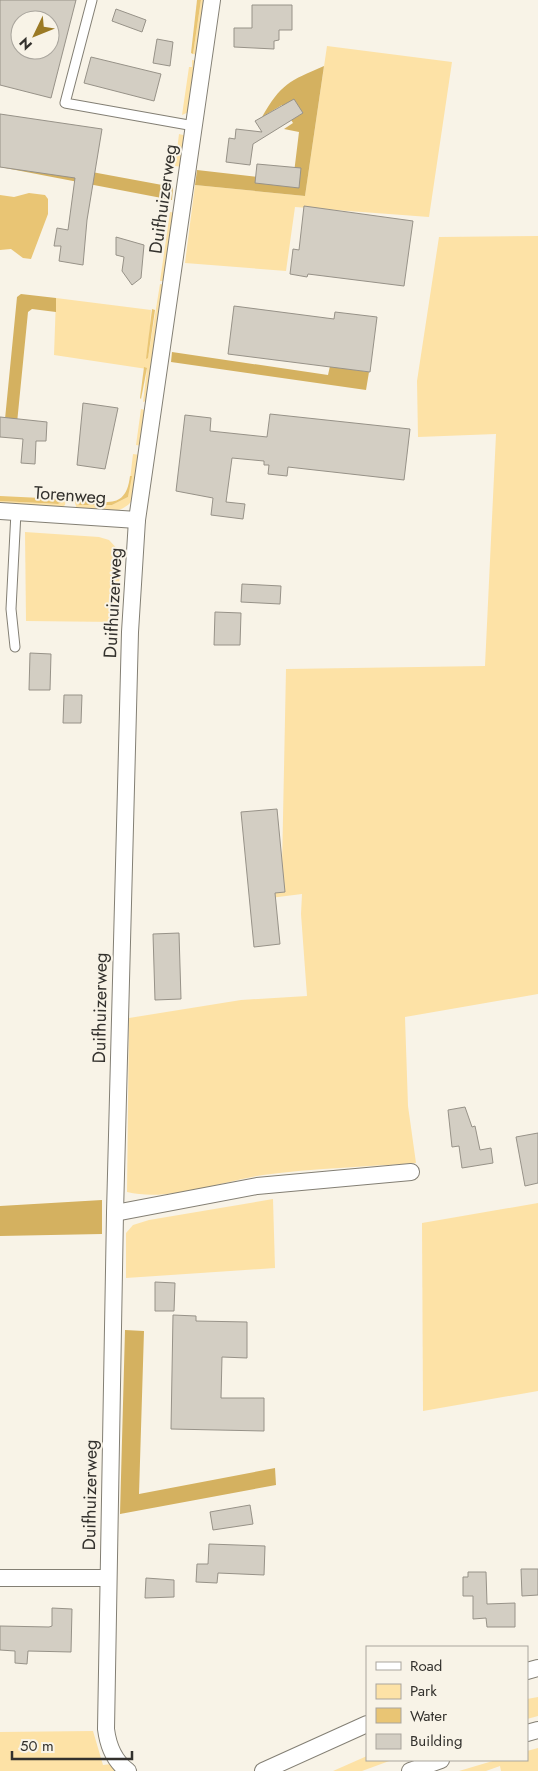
<svg xmlns="http://www.w3.org/2000/svg" width="538" height="1771" font-family="Jost,sans-serif">
<style>
.green{fill:#fde2a6}
.forest{fill:#d4b160}
.water{fill:#e9c574}
.building{fill:#d3cec3;stroke:#979288;fill-rule:evenodd}
.lines{fill:none;stroke-linecap:round;stroke-linejoin:round}
.lane-casing{stroke:#837f74;stroke-width:11}
.street-casing{stroke:#837f74;stroke-width:18}
.lane{stroke:#fff;stroke-width:9}
.street{stroke:#fff;stroke-width:16}
.labels{text-anchor:middle;stroke-width:4;stroke-linejoin:round;paint-order:stroke}
.street-label{font-size:18px;fill:#33312d;stroke:#f8f3e7}
</style>
<rect width="100%" height="100%" fill="#f8f3e7"/>
<g class="green">
<path d="M201 0H206L198 55 193 54Z"/>
<path d="M327 46 452 62 429 217 295 207 286 271 185 263 195 185 305 196Z"/>
<path d="M192 60 197 61 191 111 182 115 189 67H192Z"/>
<path d="M179 134 187 136 182 167 175 166Z"/>
<path d="M170 212 176 213 166 281H160Z"/>
<path d="M538 236V994L405 1017 408 1106 416 1163C365 1167 313 1168 263 1175 220 1182 168 1202 127 1192L129 1018 241 1000 307 996 301 914 302 894 262 899 282 867 286 669 485 666 496 434 418 437 417 381 439 237Z"/>
<path d="M160 284 165 285 149 400 143 402 147 369 54 355 56 298 151 310 148 358Z"/>
<path d="M141 409 145 410 142 446 136 445Z"/>
<path d="M133 454 140 455 133 499C121 518 96 510 77 509L74 500 112 505 128 497Z"/>
<path d="M62 499H66L65 505 60 509 0 506V501L58 504Z"/>
<path d="M25 532 99 537 109 540 121 553 117 622 26 621Z"/>
<path d="M273 1199 275 1268 126 1278V1233L133 1225 149 1220Z"/>
<path d="M538 1203V1391L423 1411 422 1223Z"/>
<path d="M538 1697V1716L527 1719V1699Z"/>
<path d="M93 1731 103 1765 111 1764 117 1771H0V1732Z"/>
<path d="M538 1748V1771H501L500 1766 486 1771H459L496 1760H527V1751Z"/>
<path d="M367 1756V1760H392L362 1771H333Z"/>
</g>
<g class="forest">
<path d="M324 66 305 196 195 185 197 170 293 181 299 132 284 129 293 123 282 105 262 117C281 84 289 81 324 66Z"/>
<path d="M0 155 173 187 172 200 0 167Z"/>
<path d="M21 294 56 298V312L32 309 28 312 17 423 5 419 17 297Z"/>
<path d="M172 352 328 375 330 366 369 372 366 390 171 362Z"/>
<path d="M102 1200V1234L0 1236V1206Z"/>
<path d="M125 1330 144 1331 139 1494 275 1468 276 1485 120 1514Z"/>
</g>
<g class="water">
<path d="M197 0H201L193 54 191 53Z"/>
<path d="M29 193 45 195 48 199V214L31 259 23 258 11 249 0 250V195L14 197Z"/>
<path d="M152 309 155 310 148 358 146 359Z"/>
<path d="M144 367 147 368 141 399 140 398Z"/>
<path d="M130 476H132L128 497 112 505H80L76 503 77 500C105 501 126 511 130 476Z"/>
<path d="M0 496 62 499 63 501 58 504 0 501Z"/>
</g>
<g class="building">
<path d="M0 0H76L51 98 0 85ZM20 20H50V50H20Z"/>
<path d="M252 5H292V30H279V40L274 41V49L234 47V28H252Z"/>
<path d="M116 9 146 20 142 32 112 21Z"/>
<path d="M157 39 173 42 170 66 153 63Z"/>
<path d="M91 57 161 74 154 101 84 83Z"/>
<path d="M294 99 303 113 253 144 250 165 226 162 229 138 235 139 236 129 262 132 255 121Z"/>
<path d="M0 114 102 129 87 220 83 265 59 261 61 246H54L57 228 68 230 75 178 0 167Z"/>
<path d="M257 164 301 168 299 188 255 183Z"/>
<path d="M304 206 413 221 404 286 308 274 307 277 290 274 293 249 299 250Z"/>
<path d="M116 237 144 245 141 278 132 285 122 271 124 257 116 255Z"/>
<path d="M234 306 334 319 335 312 377 317 370 372 228 354Z"/>
<path d="M83 403 118 408 105 469 77 465Z"/>
<path d="M270 414 410 429 404 480 288 467 287 476 268 474 269 465H264V461L232 458 226 502 245 504 243 519 211 515 213 498 176 491 185 415 211 418 210 431 267 437Z"/>
<path d="M0 417 47 422 46 441H36L35 464 21 463 23 439 0 437Z"/>
<path d="M242 584 281 586 280 604 241 602Z"/>
<path d="M215 612 241 613 240 645H214Z"/>
<path d="M30 653 51 654 50 690H29Z"/>
<path d="M64 695H82L81 723H63Z"/>
<path d="M277 809 285 892 275 893 280 944 254 947 241 812Z"/>
<path d="M179 933 181 999 155 1000 153 934Z"/>
<path d="M465 1107 472 1127 475 1126 480 1150 491 1148 493 1163 462 1168 459 1146 452 1147 448 1110Z"/>
<path d="M538 1133V1183L525 1186 516 1137Z"/>
<path d="M155 1282 175 1283 174 1311H155Z"/>
<path d="M173 1315 196 1316V1321L247 1322V1358L222 1357 221 1398H264V1431L171 1429Z"/>
<path d="M250 1505 253 1524 213 1530 210 1512Z"/>
<path d="M209 1544 265 1546 264 1575 218 1573 217 1583 196 1582 197 1564H208Z"/>
<path d="M521 1569H538V1595L522 1596Z"/>
<path d="M468 1572H486L487 1604 515 1603V1627H487L486 1618 473 1619V1596H463V1577H468Z"/>
<path d="M146 1578 174 1580V1597L145 1598Z"/>
<path d="M52 1608 72 1609 71 1652 28 1651 27 1664 15 1663V1651L0 1650V1626L49 1627 52 1626Z"/>
</g>
<g class="lines">
<defs>
<g id="lane">
<path d="M92 0 65 103 194 126"/>
<path d="M15 647 11 609 16 512"/>
</g>
<g id="street">
<path d="M0 511 137 520"/>
<path d="M115 1213 257 1186 411 1172"/>
<path d="M0 1578H108"/>
<path d="M527 1671 538 1668"/>
<path d="M527 1733 538 1730"/>
<path d="M128 1771C114 1761 108 1745 106 1729L115 1213 130 632 137 520 212 0"/>
<path d="M263 1771 367 1724"/>
<path d="M410 1771 441 1760"/>
</g>
</defs>
<use href="#lane" class="lane-casing"/>
<use href="#street" class="street-casing"/>
<use href="#lane" class="lane"/>
<use href="#street" class="street"/>
</g>
<g class="labels">
<g class="street-label">
<text transform="translate(163 199) rotate(-82)" y="6">Duifhuizerweg</text>
<text transform="translate(70 495) rotate(4)" y="6">Torenweg</text>
<text transform="translate(113 603) rotate(-87)" y="6">Duifhuizerweg</text>
<text transform="translate(100 1008) rotate(-89)" y="6">Duifhuizerweg</text>
<text transform="translate(90 1495) rotate(-89)" y="6">Duifhuizerweg</text>
</g>
</g>
<rect x="366" y="1646" width="162" height="115" fill="#f8f3e7" stroke="#a9a59d"/>
<rect x="376" y="1662" width="25" height="8" fill="#ffffff" stroke="#a9a59d"/>
<text x="410" y="1671" font-size="15" fill="#33312d">Road</text>
<rect x="376" y="1684" width="25" height="15" fill="#fde2a6" stroke="#a9a59d"/>
<text x="410" y="1696" font-size="15" fill="#33312d">Park</text>
<rect x="376" y="1708" width="25" height="15" fill="#e9c574" stroke="#a9a59d"/>
<text x="410" y="1721" font-size="15" fill="#33312d">Water</text>
<rect x="376" y="1734" width="25" height="15" fill="#d3cec3" stroke="#a9a59d"/>
<text x="410" y="1746" font-size="15" fill="#33312d">Building</text>
<g transform="translate(35 35) rotate(227)"><circle r="24" fill="#f8f3e7" stroke="#a9a59d"/>
<path d="M0-4L9 19L0 12L-9 19Z" fill="#9b7a25"/>
<text y="-8" font-size="14" font-weight="bold" text-anchor="middle" fill="#33312d">N</text>
</g>
<path d="M12 1751v8h120v-8" fill="none" stroke="#33312d" stroke-width="2.5"/>
<text x="20" y="1751" font-size="15" fill="#33312d" stroke="#f8f3e7" stroke-width="4" paint-order="stroke">50 m</text>
</svg>
